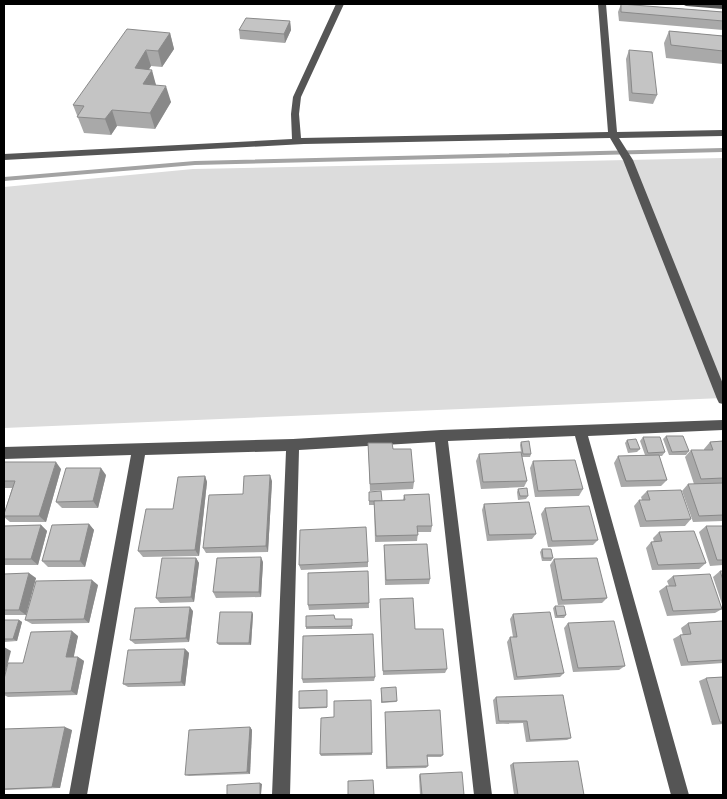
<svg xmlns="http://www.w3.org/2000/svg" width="727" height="799" font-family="Inter,sans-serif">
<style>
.green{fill:#dcdcdc}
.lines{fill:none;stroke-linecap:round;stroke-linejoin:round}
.stream{fill:#a3a3a3;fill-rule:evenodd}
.minor{fill:#555;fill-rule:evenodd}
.wall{fill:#a9a9a9}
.shaded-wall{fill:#898989}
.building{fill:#c4c4c4;stroke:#898989}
</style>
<rect width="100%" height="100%" fill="#fff"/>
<path class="green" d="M723 158V398L4 428V187L193 169Z"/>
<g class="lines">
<path class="stream" d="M723 148V152L195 165 4 181V177L195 161Z"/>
<g class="minor">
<path d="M336 4H344L301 97 299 114 301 138 608 132 598 4H606L617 132 723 130V136L619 138 633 160 723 384V404L719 403 717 399 623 160 610 138 304 144 4 160V154L292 139 291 114 293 97Z"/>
<path d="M682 4 723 5V9L686 6Z"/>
<path d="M723 420V430L588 436 689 795H671L575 436 448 441 492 795H474L435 442 299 450 290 795H272L286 451 145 455 87 795H69L131 455 4 459V447L293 439 441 430Z"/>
</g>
</g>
<g class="wall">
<path d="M621 4 723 12V30L619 21 618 12Z"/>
<path d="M290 21 291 30 285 43 240 39 239 30Z"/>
<path d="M669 31 723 36V64L666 58 664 43Z"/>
<path d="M170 33 174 49 162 67 151 66 149 69 156 85 171 102 155 129 117 126 111 135 84 133 73 105Z"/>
<path d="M629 50 657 95 653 104 629 101 626 59Z"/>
<path d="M666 436 689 451 686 455H669L663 439Z"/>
<path d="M643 437 665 452 662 456H659L667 480 661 486 621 487 614 463 618 456 645 455 640 441Z"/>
<path d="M627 440 640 449 637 452 628 453 625 443Z"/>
<path d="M723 441V521L693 522 682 491 688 484H694L685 457 691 450H704V449L710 442Z"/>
<path d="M521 442 531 454 530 457H522L527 481 524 487 481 489 476 461 479 454 521 452 520 445Z"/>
<path d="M368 443 393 449 414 482 413 489 370 491Z"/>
<path d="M533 461 583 489 579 496 535 497 530 468Z"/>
<path d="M4 462 61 469 46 522H10L4 517V514L12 488H4Z"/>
<path d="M106 475 98 508H62L56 502Z"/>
<path d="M205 476 207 482 199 556 143 557 138 551 173 509Z"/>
<path d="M272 481 268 552 206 553 203 548 243 494Z"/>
<path d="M518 489 528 496 526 499 518 500 517 492Z"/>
<path d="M647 491 691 519 685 526 640 527 634 506 639 500H642L641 497Z"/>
<path d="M369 492 382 501 403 500 404 495 432 526 431 532H418L417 541 375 542 374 505H369Z"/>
<path d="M484 504 536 534 532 539 487 541 482 510Z"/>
<path d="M545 508 598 540 593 545 548 547 541 514Z"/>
<path d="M89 524 94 530 85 567H48L42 561Z"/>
<path d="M41 525 47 531 38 565H4V526Z"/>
<path d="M706 526H723V565L710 566 699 532Z"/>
<path d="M659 532 706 563 699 569 652 570 646 548 651 542H654L653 538Z"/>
<path d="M384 545 430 579 429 584 385 585Z"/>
<path d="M542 549 553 558 551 561H542L540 552Z"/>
<path d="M196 558 199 563 194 602 160 603 156 598Z"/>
<path d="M554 559 607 598 602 603 558 605 550 565Z"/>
<path d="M263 562 261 597 216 598 213 592Z"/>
<path d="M368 562V567L301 570 299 565Z"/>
<path d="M368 571 369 608 309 610 308 605Z"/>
<path d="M720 571H723V607L713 577Z"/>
<path d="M4 574 36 578 26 615H4Z"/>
<path d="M673 576 722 609 715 613 667 616 659 591 666 586H669L667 581Z"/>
<path d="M98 585 89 623 32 624 25 620Z"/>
<path d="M380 599 415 629 447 669 445 673 383 675Z"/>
<path d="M555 606 566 615 564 618H555L553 608Z"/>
<path d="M193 611 189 642 135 644 130 640Z"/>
<path d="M253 614 251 645H219L217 643Z"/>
<path d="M513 614 564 673 560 677 514 680 507 642 510 637H513L510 619Z"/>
<path d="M335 619H352V629H306V627Z"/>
<path d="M4 620H19L22 622 17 641 4 642Z"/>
<path d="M723 621V663L681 666 673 639 680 635H683L681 628 688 623Z"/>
<path d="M568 623 625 666 619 670 573 672 564 628Z"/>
<path d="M78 636 73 657H78L84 661 77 695 8 697 4 695V679L23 663Z"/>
<path d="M185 649 189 653 185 686 128 687 123 684Z"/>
<path d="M375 677 374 681 303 683 302 679Z"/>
<path d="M723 677V724L712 725 699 681 706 678Z"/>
<path d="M381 689 397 701 396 702 381 703Z"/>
<path d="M327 692V708L299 709V708Z"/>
<path d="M496 697 571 738 567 740 526 742 523 723 496 724 493 700Z"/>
<path d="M371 700 372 755 321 756 320 754 334 717Z"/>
<path d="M385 712 443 755 441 757H427L428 766 426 768 386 769Z"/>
<path d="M250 727 252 730 250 774 189 776 185 775Z"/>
<path d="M4 729 72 730 60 788 4 790Z"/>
<path d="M513 763 584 795H514L510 765Z"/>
<path d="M420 774 464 795H420L419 776Z"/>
</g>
<g class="shaded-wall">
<path d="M290 21 291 30 285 43 284 34Z"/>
<path d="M170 33 174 49 162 67 158 51Z"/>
<path d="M146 50 151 66 140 84 135 68Z"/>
<path d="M152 70 156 85 143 84Z"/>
<path d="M166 86 171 102 155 129 150 113Z"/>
<path d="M112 110 117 126 111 135 105 119Z"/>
<path d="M56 462 61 469 46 522 39 516Z"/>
<path d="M101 468 106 475 98 508 93 501Z"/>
<path d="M270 475 272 481 268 552 266 546Z"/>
<path d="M205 476 207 482 199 556 195 550Z"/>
<path d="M89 524 94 530 85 567 80 561Z"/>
<path d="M41 525 47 531 38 565 31 559Z"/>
<path d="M261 557 263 562 261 597 259 592Z"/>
<path d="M196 558 199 563 194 602 191 597Z"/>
<path d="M29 573 36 578 26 615 19 610Z"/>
<path d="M92 580 98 585 89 623 84 619Z"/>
<path d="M190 607 193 611 189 642 186 638Z"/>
<path d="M252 612 253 614 251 645 249 643Z"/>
<path d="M19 620 22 622 17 641 13 639Z"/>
<path d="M72 631 78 636 73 661 66 657Z"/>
<path d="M4 647 11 651 4 678Z"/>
<path d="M185 649 189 653 185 686 181 682Z"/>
<path d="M78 657 84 661 77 695 71 691Z"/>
<path d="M65 727 72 730 60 788 52 787Z"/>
<path d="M250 727 252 730 250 774 247 772Z"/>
<path d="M260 783 262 784 261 795H260Z"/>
</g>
<g class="building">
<path d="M621 4 723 12V21L621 12Z"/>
<path d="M246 18 290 21 284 34 239 30Z"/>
<path d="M127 29 170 33 158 51 146 50 135 68 152 70 143 84 166 86 150 113 112 110 105 119 77 117 84 106 73 105Z"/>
<path d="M669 31 723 36V51L671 45Z"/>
<path d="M629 50 652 52 657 95 632 93Z"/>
<path d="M666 436H683L689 451 672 452Z"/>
<path d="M643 437H660L665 452 648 453Z"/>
<path d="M636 439 640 449H630L627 440Z"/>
<path d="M529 441 531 454H523L521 442Z"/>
<path d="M723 441V478L701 479 691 450H713L710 442Z"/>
<path d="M368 443H392L393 449H411L414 482 370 484Z"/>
<path d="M521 452 527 481 483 482 479 454Z"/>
<path d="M659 455 667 480 626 481 618 456Z"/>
<path d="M575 460 583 489 538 491 533 461Z"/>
<path d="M4 462H56L39 516H4V514L15 481H4Z"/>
<path d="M66 468H101L93 501 56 502Z"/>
<path d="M270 475 266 546 203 548 209 495 243 494 244 476Z"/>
<path d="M205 476 195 550 138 551 146 509H173L178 477Z"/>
<path d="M723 483V515L699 516 688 484Z"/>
<path d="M527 488 528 496H520L518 489Z"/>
<path d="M681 490 691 519 646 521 639 500H650L647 491Z"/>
<path d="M381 491 382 501H369V492Z"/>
<path d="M429 494 432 526H417L418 535 376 536 374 501 405 500 404 495Z"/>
<path d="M529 502 536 534 489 535 484 504Z"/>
<path d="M589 506 598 540 552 541 545 508Z"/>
<path d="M89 524 80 561H42L52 525Z"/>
<path d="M41 525 31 559H4V526Z"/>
<path d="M706 526H723V560H717Z"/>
<path d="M366 527 368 562 299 565 300 530Z"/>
<path d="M694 531 706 563 658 565 651 542 662 541 659 532Z"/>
<path d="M427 544 430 579 386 580 384 545Z"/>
<path d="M542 549H551L553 558H543Z"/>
<path d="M261 557 259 592H213L217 558Z"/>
<path d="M162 558H196L191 597 156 598Z"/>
<path d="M597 558 607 598 562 600 554 559Z"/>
<path d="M368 571 369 603 308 605V573Z"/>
<path d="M720 571H723V580Z"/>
<path d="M29 573 19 610H4V574Z"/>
<path d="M710 574 722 609 673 611 666 586H676L673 576Z"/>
<path d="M92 580 84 619 25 620 36 581Z"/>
<path d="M413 598 415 629H443L447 669 383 671 380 599Z"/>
<path d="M555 606H564L566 615 557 616Z"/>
<path d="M190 607 186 638 130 640 135 608Z"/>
<path d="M220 612H252L249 643H217Z"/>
<path d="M550 612 564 673 517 677 510 637H517L513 614Z"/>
<path d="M334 615 335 619H352V626L306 627V616Z"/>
<path d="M4 620H19L13 639H4Z"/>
<path d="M614 621 625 666 578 668 568 623Z"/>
<path d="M723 621V660L688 662 680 635 691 634 688 623Z"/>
<path d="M72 631 66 657H78L71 691 4 693V679L8 663H23L31 632Z"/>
<path d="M373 634 375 677 302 679 303 636Z"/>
<path d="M185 649 181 682 123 684 128 650Z"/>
<path d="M723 677V722H720L706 678Z"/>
<path d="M396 687 397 701 382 702 381 688Z"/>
<path d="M327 690V707L299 708V691Z"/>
<path d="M563 695 571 738 530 740 527 721H499L496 697Z"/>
<path d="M371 700 372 753 320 754 321 718 334 717V701Z"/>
<path d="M440 710 443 755H427L428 766 387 767 385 712Z"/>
<path d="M65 727 52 787 4 789V729Z"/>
<path d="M250 727 247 772 185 775 189 730Z"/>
<path d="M578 761 584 795H518L513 763Z"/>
<path d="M462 772 464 795H422L420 774Z"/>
<path d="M373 780 374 795H348V781Z"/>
<path d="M260 783V795H227V785Z"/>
</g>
<rect width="727" height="799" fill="none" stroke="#000000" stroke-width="10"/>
</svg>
